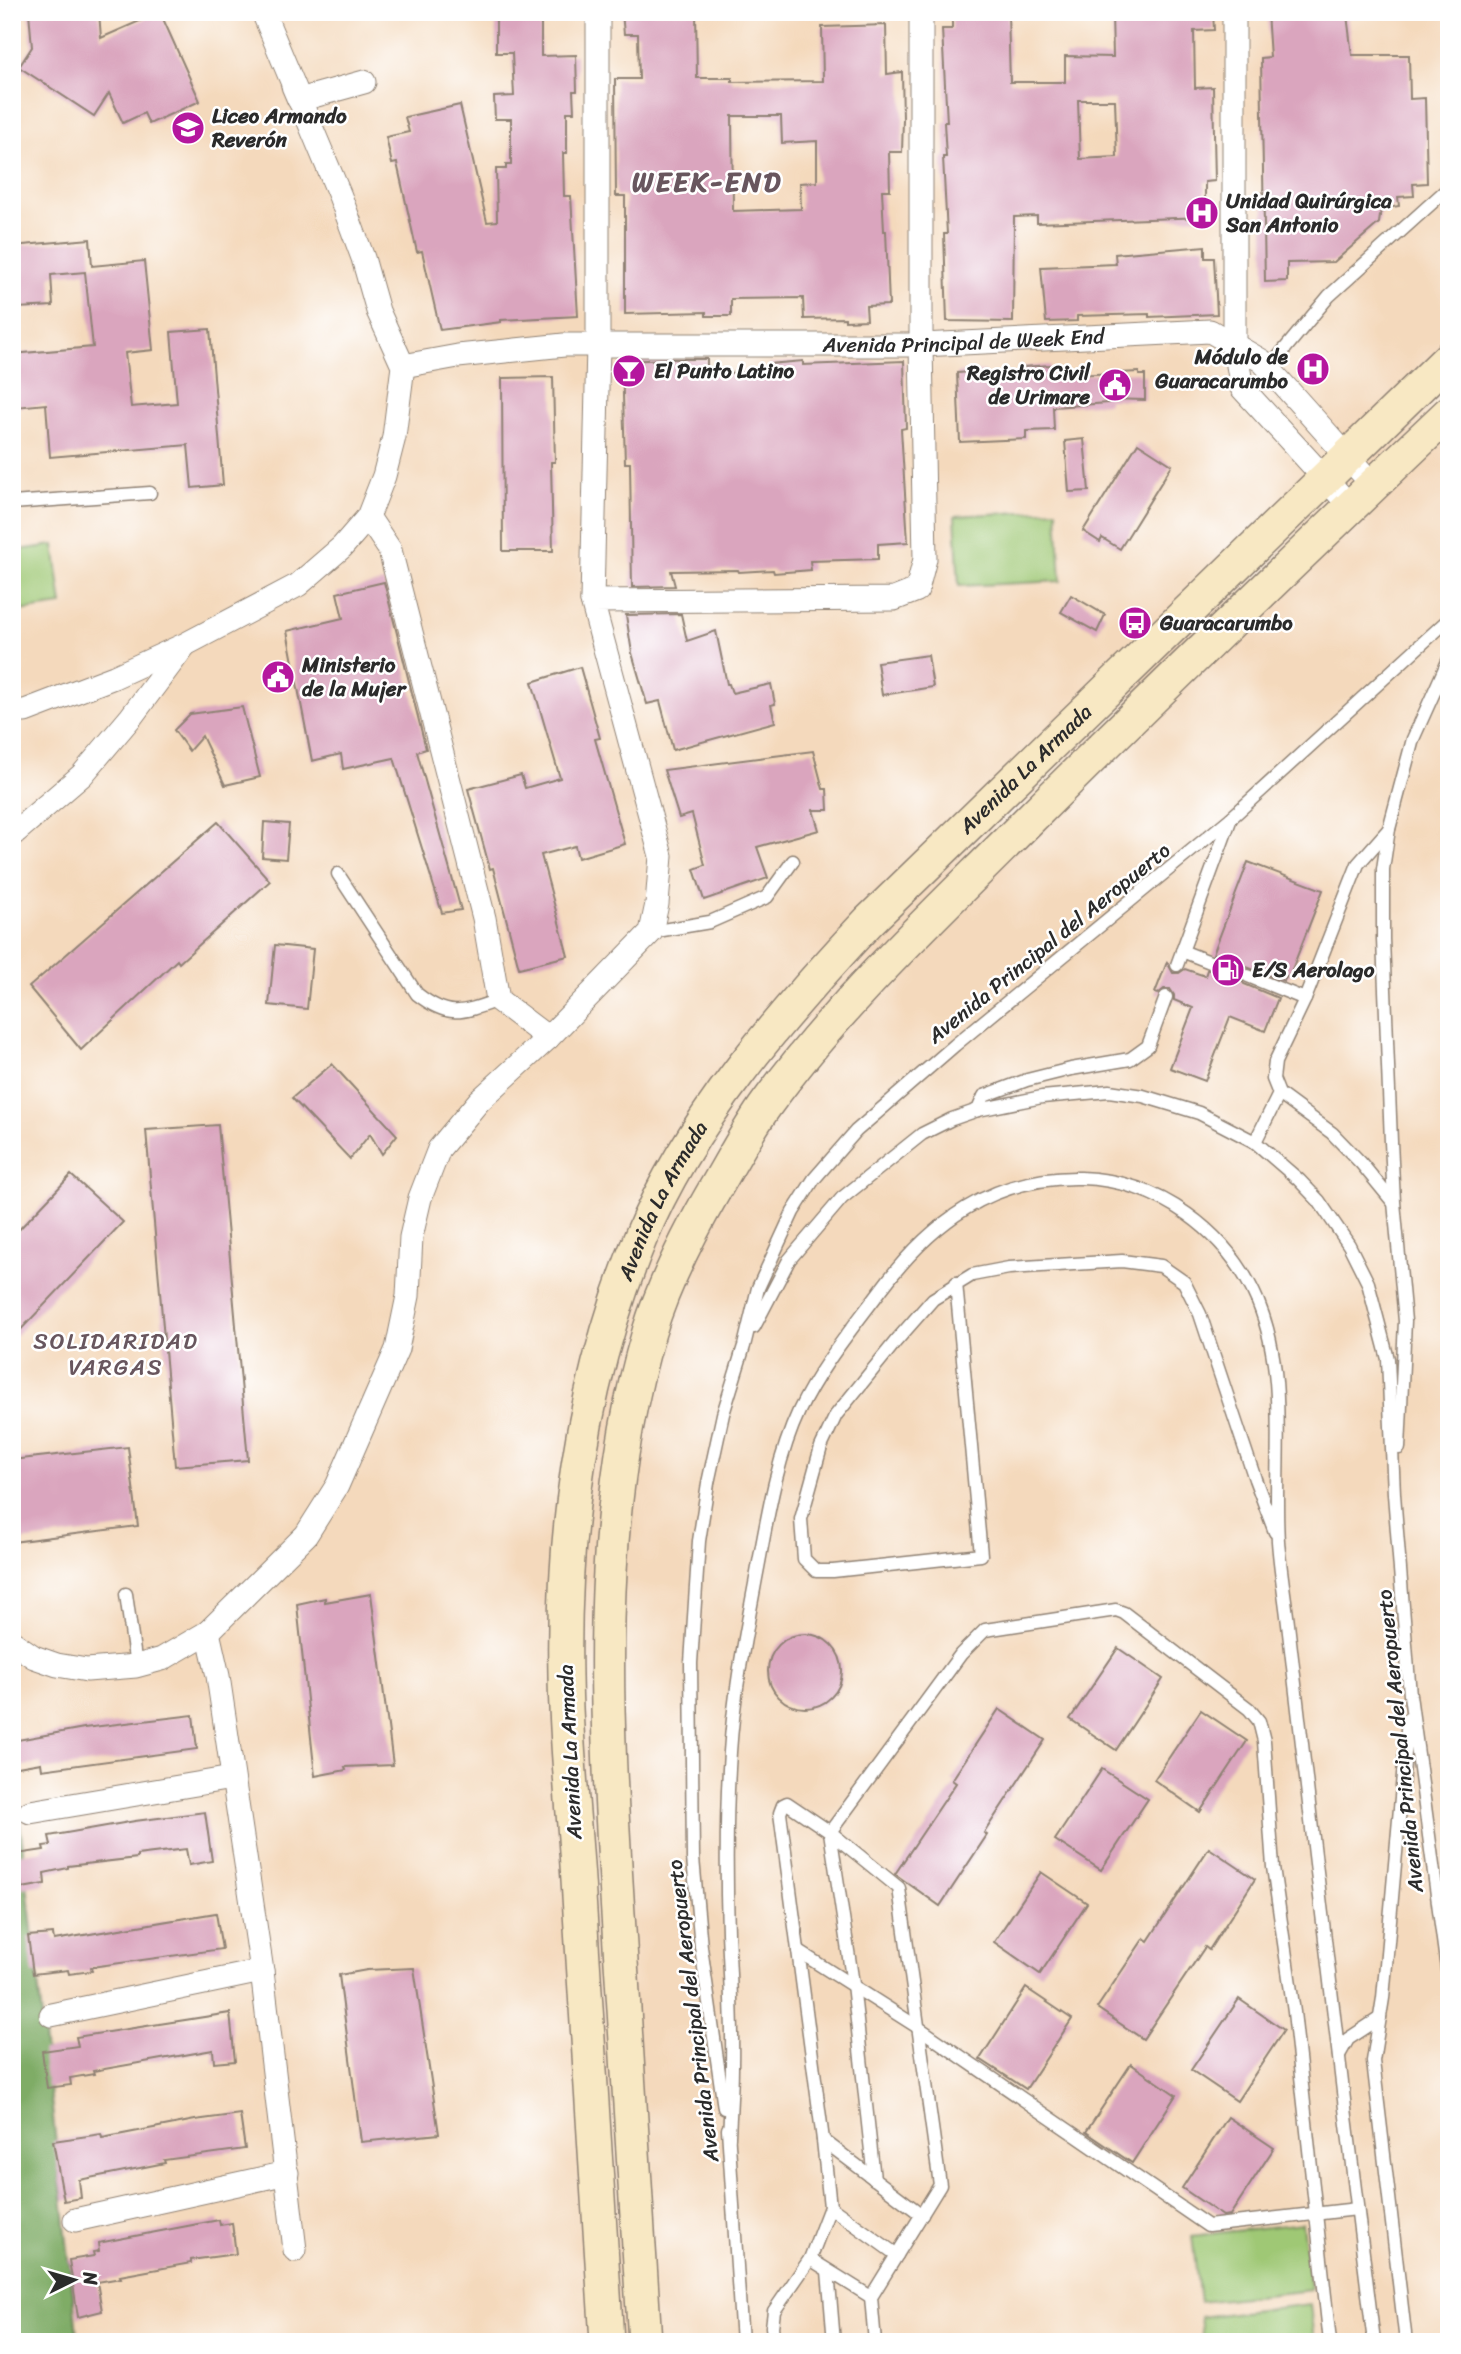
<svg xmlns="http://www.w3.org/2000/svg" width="1461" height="2354" font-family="Sriracha,sans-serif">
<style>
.green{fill:#9fc875;stroke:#657a50;stroke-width:2}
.forest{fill:#7fac66;stroke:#556c48;stroke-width:2}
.building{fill:#daa5be;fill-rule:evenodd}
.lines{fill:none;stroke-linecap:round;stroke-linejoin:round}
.lane-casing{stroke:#908274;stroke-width:15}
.street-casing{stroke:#908274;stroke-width:25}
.secondary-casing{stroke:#908274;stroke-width:36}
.lane{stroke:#fff;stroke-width:12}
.street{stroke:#fff;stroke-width:23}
.secondary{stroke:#f8e8c3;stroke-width:33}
.labels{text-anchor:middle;stroke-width:5;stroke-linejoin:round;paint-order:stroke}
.poi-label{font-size:21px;font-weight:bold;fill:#2b2b2b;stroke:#fff;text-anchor:start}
.street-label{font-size:21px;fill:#2b2b2b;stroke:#fff}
.neighbourhood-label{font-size:23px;letter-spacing:2px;fill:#68565e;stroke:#fff}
.district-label{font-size:28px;font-weight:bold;letter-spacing:2px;fill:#68565e;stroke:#fff}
</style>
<rect width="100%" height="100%" fill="#fff"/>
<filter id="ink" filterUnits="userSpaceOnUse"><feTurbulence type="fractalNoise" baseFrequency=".0143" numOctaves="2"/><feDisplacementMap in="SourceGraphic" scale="14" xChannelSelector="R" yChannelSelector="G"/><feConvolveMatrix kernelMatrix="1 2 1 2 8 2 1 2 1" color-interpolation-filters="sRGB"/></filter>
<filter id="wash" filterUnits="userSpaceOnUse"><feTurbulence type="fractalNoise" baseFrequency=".00686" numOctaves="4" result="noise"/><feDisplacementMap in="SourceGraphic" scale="28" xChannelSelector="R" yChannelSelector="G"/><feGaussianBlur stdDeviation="1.57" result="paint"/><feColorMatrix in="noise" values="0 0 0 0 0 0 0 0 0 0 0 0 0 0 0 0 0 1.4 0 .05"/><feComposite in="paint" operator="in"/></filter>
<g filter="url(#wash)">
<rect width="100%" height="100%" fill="#f4d9bc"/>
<g class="green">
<path d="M1057 510 1061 581 959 586 955 516Z"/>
<path d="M54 545 62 605 12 612V551Z"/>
<path d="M1302 2223 1310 2290 1200 2302 1192 2236Z"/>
<path d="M1310 2304 1314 2342H1203L1200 2317Z"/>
</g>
<path class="forest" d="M12 1750 73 2295 78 2342H12Z"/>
<g id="blocks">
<g class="building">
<path d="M29 12H99L101 38 160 12 200 101 149 124 144 113 123 123 109 93 94 116 19 67 32 47Z"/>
<path d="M496 12H541V56L576 55 577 91H573L574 112H567V153H563L564 196H571L578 316 501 320V322L440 330 422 251 417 252 397 163 392 164 386 137 409 132 405 117 460 105 487 222 497 221 496 169H506V165H511V119H495L494 97 514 96 512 53H496Z"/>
<path d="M622 12H696L697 78H732V82L823 81 822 27 886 25 887 74 902 72 903 119 902 152H889L890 190H882L884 231H886L889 305 866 306 867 320 845 321V318L804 319 803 298 731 299V316H706V312L625 314V196H616L615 79H639L638 34H624ZM732 116H781L782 143 817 141V182L800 183 801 209 733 211Z"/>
<path d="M952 12H1008L1010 82H1065V56L1113 57 1112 12H1213L1214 30 1194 31 1195 88 1213 87 1215 181 1205 182V217L1037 223V216L1014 217 1013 322 947 321 944 234H947L943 157H946L944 122H947L942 29H952ZM1078 100H1115L1117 157 1080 159Z"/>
<path d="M1267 12H1333V16L1347 15 1352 55H1409L1410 99 1425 98 1427 183 1413 184 1414 196 1398 197 1399 206 1381 209 1379 223 1334 262 1287 263V281L1265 282 1261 58 1270 57Z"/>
<path d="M90 239 92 266 144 261 153 350 125 353 131 407 177 403 171 332 210 329 223 485 192 488 188 445 50 457 46 404 16 407 15 393H12V354L93 347 85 272 51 275 53 306 17 308 14 277H12V246Z"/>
<path d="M1205 246V258H1214L1217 314 1149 317V314L1077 316V321L1046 322 1041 267 1116 264 1115 254Z"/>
<path d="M670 359H707V374L770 371 769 364 803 361V365L904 361 906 428 901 429 908 542 878 544V559L810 561 811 570 774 573 773 570 739 572 738 570 671 571 675 586 632 587 630 463H625L622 361Z"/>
<path d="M1050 365 1051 376 1139 372V375H1145V400L1108 399V403L1053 407 1054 430 1026 431V439L960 442 957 373 985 371V377L1023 376V367Z"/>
<path d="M553 377 555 462H551L553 551H503L502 378Z"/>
<path d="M1084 439 1089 491 1069 492 1065 441Z"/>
<path d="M1138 443 1172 465 1120 549 1102 538 1100 542 1083 531Z"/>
<path d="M384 582 426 749 417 752 461 910 442 913 394 758 343 769 341 754 312 761 287 631 343 618 337 593Z"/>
<path d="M1071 595 1105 615 1097 632 1061 612Z"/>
<path d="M681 614 687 641 716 631 727 684H729L732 693 771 684 775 704 771 705 775 722 673 750 660 701 647 704 632 653 626 615Z"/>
<path d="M928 655 933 687 882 695 877 662Z"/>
<path d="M580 667 600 738 595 739 625 844 578 858 575 846 541 855 568 956 519 968 493 868 490 869 468 789 521 775 525 788 560 778 532 682Z"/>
<path d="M242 707 260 777 225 785 202 736 189 751 174 730 190 714Z"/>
<path d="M813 751 823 789H827L828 810H813L819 830 757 847 768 878 704 900 694 869 705 865 692 814 679 818 664 770Z"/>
<path d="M218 822 270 881 179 963 177 960 81 1050 29 987Z"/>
<path d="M264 822 289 824 286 859 262 857Z"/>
<path d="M1248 862 1323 890 1289 977 1286 976 1284 981 1247 967 1240 972V978L1244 984 1278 998 1265 1031 1230 1017 1205 1081 1170 1068 1193 1008 1174 1000V995L1170 989H1164L1158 994 1155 993 1167 962 1173 973H1179L1185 969 1205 976 1207 970H1212L1218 966V960L1213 954Z"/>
<path d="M275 945 313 949 307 1009 269 1005Z"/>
<path d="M332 1064 397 1135 382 1154 370 1134 350 1159 292 1098Z"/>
<path d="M218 1125 248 1460 175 1466 146 1130Z"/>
<path d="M71 1175 123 1222 12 1339V1237Z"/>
<path d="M128 1447 138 1526 12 1542V1460Z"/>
<path d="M371 1594 393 1765 345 1767 346 1770 315 1776 297 1604 325 1598V1602Z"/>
<circle cx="805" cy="1671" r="37"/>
<path d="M1118 1648 1163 1679 1116 1750 1070 1719Z"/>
<path d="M999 1709 1045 1740 984 1833 987 1835 940 1906 895 1874 956 1783 952 1780Z"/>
<path d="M1201 1710 1247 1741 1200 1812 1154 1780Z"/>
<path d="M193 1715 197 1749 42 1770 41 1763 12 1768V1741L84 1728Z"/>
<path d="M1102 1769 1148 1799 1101 1870 1055 1840Z"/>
<path d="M205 1812 212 1861 189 1865 186 1849 137 1855V1858L68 1866V1868L44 1873 45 1884 22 1888 17 1854 44 1850 43 1846 51 1845 49 1836 135 1821Z"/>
<path d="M1209 1848 1255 1879 1209 1950 1205 1947 1143 2039 1097 2008 1144 1938 1148 1941Z"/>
<path d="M1041 1872 1087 1903 1040 1974 994 1942Z"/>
<path d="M216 1913 222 1949 91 1967 92 1971 69 1974 68 1970 33 1974 28 1936 53 1934 54 1940Z"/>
<path d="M414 1968 439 2134 361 2142 339 1975 367 1970Z"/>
<path d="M1026 1988 1072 2019 1026 2089 980 2059Z"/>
<path d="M1239 1999 1284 2030 1237 2101 1191 2070Z"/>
<path d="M230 2013 235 2061 214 2063 213 2050 93 2071 94 2074 70 2078 71 2085 47 2088 42 2051 78 2046 76 2037Z"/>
<path d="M1131 2064 1176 2095 1132 2163 1086 2132Z"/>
<path d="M240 2114 245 2149 164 2160 165 2163 79 2180 81 2198 64 2201 53 2141 101 2134 102 2138 195 2120Z"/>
<path d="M1228 2117 1274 2148 1230 2215 1223 2216 1182 2188Z"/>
<path d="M219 2220 220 2225 232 2223 236 2254 191 2260V2263L120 2276 121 2278 97 2282 102 2311 78 2317 69 2260 94 2256 93 2252 99 2251 98 2243Z"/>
</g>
</g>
</g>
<g filter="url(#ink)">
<use href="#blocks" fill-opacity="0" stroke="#908274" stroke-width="2"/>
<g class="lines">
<defs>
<g id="lane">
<path d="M1269 368 1329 296 1444 192"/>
<path d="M12 503 150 493"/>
<path d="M1389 829 1358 864 1305 999 1275 1062 1273 1079 1279 1094 1332 1133 1361 1163 1393 1202"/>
<path d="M338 874 417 994C449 1019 462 1013 498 1000"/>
<path d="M651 932 710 922 767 897 793 861"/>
<path d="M1182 951 1210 962"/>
<path d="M1177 965 1231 818"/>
<path d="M1248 976 1305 999"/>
<path d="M978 1110 984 1096 1027 1080 1071 1069 1130 1059 1148 1046 1166 997"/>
<path d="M1255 1142 1279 1094"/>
<path d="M956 1283 981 1555 833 1571H816L804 1559 801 1519 821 1447 836 1415 896 1341 933 1299 972 1275 1009 1268 1122 1261 1161 1266 1184 1282 1200 1314 1255 1479 1275 1532"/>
<path d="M754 1327 789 1260 842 1198 922 1134 952 1119 978 1110 1042 1097 1109 1091 1143 1096 1199 1113 1255 1142 1299 1180 1319 1201 1349 1245 1368 1283 1388 1359 1394 1494 1410 1695 1449 1984"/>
<path d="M1399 1448 1405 1321 1394 1202 1391 1142 1383 939V869L1389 829 1413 739 1449 659"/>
<path d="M126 1594 136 1666"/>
<path d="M798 1951 916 2026 1208 2226 1357 2209"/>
<path d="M1339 2055 1348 2039 1380 2018"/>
<path d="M724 2108 701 1947 693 1858 691 1663 699 1541 708 1483 723 1414 744 1346 758 1288 793 1212 814 1179 856 1131 955 1045 1231 818 1449 619"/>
<path d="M728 2129 742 2342"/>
<path d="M729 2137C730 2113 732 2089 732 2065 733 2021 730 1976 728 1933 726 1873 726 1812 730 1752 734 1692 746 1632 757 1573 767 1520 776 1460 799 1411 820 1367 851 1330 880 1291 930 1223 992 1176 1081 1178 1158 1180 1228 1231 1258 1302 1289 1377 1273 1462 1278 1541 1280 1569 1285 1597 1288 1624 1295 1684 1302 1744 1309 1804 1330 1983 1351 2163 1374 2342"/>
<path d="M823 2140 922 2215"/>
<path d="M874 2179 853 1984 830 1832 961 1654 985 1630 1116 1610 1124 1613 1249 1709 1259 1721 1264 1741 1273 1867 1294 2012 1330 2342"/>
<path d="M830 2207 897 2255"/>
<path d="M810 2259 871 2297"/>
<path d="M828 2271 834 2342"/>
<path d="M774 2342 772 2327 774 2311 810 2259 830 2207 823 2140 780 1813 783 1805 787 1803 830 1832 899 1888 940 2185 871 2297 875 2342"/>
<path d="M1406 2342 1373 2061 1383 1998 1408 1719"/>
</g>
<g id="street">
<path d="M1234 12V343L1242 388 1351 507"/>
<path d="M293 86 299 100 364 82"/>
<path id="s1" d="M403 366 458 356 564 345H921L1210 331 1262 361 1373 485"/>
<path d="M368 517 390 550 484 918 498 1000 548 1038"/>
<path d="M592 601 598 345V12"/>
<path d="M12 711H25L114 677 186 644 298 585 342 547 368 517 384 476 394 437 403 366 378 311 363 258 340 196 263 12"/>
<path d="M12 835 82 775 131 717 184 646"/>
<path d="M208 1632 218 1676 262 1971 295 2250"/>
<path d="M12 1642 34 1657 57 1665 87 1670 136 1666 162 1659 208 1632 306 1535 337 1486 397 1349 408 1296 411 1237 420 1198 439 1149 479 1101 548 1038 651 932 657 904 661 856 592 601 894 599 917 590 925 559 921 345V12"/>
<path d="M30 1812 232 1778"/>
<path d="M51 2015 262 1971"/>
<path d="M75 2220 287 2173"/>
</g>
<g id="secondary">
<path id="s2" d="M607 2342C598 2193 588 2044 579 1896 575 1823 566 1750 565 1676 562 1527 583 1378 640 1239 689 1120 782 1014 869 921L1449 358"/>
<path d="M645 2342C636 2199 627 2057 618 1914 606 1720 593 1521 649 1332 664 1282 689 1234 715 1189 732 1160 748 1129 768 1102 843 999 938 912 1028 821 1166 683 1307 548 1449 413"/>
</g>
</defs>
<use href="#lane" class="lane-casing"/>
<use href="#street" class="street-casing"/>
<use href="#secondary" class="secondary-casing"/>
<use href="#lane" class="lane"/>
<use href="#street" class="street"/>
<use href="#secondary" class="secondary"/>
</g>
</g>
<defs>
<symbol id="school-disc" viewBox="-11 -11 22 22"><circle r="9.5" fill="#b5179e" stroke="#fff"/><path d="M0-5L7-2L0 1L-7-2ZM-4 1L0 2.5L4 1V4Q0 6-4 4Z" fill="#fff"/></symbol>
<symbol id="hospital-disc" viewBox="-11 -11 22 22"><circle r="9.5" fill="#b5179e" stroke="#fff"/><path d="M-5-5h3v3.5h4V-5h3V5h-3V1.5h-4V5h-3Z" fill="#fff"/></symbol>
<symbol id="bar-disc" viewBox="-11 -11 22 22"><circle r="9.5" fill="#b5179e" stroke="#fff"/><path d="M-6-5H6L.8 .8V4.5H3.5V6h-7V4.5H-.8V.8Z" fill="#fff"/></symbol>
<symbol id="civic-disc" viewBox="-11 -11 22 22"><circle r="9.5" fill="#b5179e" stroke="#fff"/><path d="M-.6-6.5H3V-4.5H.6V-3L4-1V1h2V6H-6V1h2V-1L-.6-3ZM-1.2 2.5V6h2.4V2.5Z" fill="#fff"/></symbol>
<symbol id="bus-disc" viewBox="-11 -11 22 22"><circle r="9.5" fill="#b5179e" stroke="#fff"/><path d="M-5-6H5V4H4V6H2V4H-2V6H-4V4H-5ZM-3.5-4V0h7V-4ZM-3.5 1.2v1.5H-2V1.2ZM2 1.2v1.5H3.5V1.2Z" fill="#fff"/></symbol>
<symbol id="fuel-disc" viewBox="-11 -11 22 22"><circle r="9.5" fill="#b5179e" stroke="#fff"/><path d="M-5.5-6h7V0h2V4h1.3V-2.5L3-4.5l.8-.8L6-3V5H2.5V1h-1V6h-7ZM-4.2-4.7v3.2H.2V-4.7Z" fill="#fff"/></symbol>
</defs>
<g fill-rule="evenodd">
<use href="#school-disc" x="169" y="109" width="38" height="38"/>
<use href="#hospital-disc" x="1183" y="194" width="38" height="38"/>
<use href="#hospital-disc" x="1294" y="350" width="38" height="38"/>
<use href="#bar-disc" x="610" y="352" width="38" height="38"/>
<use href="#civic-disc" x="1096" y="366" width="38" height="38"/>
<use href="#bus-disc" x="1116" y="604" width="38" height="38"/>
<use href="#civic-disc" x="259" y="658" width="38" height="38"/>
<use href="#fuel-disc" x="1209" y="951" width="38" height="38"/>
</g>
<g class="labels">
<g class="poi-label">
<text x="212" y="123">Liceo Armando<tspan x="212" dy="24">Reverón</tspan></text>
<text x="1226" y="208">Unidad Quirúrgica<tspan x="1226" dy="24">San Antonio</tspan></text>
<text x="1288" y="364" text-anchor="end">Módulo de<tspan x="1288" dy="24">Guaracarumbo</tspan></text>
<text x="654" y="378">El Punto Latino</text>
<text x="1090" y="380" text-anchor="end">Registro Civil<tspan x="1090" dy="24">de Urimare</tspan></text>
<text x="1160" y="630">Guaracarumbo</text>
<text x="302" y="672">Ministerio<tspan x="302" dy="24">de la Mujer</tspan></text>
<text x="1252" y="977">E/S Aerolago</text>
</g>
<g class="street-label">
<text dy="7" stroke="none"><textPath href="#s1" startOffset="562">Avenida Principal de Week End</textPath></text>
<text dy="7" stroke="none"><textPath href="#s2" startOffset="1726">Avenida La Armada</textPath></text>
<text transform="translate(1049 943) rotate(-39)" y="7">Avenida Principal del Aeropuerto</text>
<text dy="7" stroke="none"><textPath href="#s2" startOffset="1158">Avenida La Armada</textPath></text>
<text transform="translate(1400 1741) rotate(-96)" y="7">Avenida Principal del Aeropuerto</text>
<text transform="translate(570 1752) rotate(-93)" y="7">Avenida La Armada</text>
<text transform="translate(693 2011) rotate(-97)" y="7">Avenida Principal del Aeropuerto</text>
</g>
<g class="neighbourhood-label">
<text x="116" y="1349">SOLIDARIDAD<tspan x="116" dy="26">VARGAS</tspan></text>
</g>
<g class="district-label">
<text x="707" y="191">WEEK-END</text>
</g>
</g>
<rect width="1461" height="2354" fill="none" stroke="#fff" stroke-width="42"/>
<g transform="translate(74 2280) rotate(85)" stroke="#ffffff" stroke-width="5" paint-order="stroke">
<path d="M0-5L12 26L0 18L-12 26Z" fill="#2b2b2b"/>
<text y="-10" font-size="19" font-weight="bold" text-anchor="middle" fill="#2b2b2b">N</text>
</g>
</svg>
